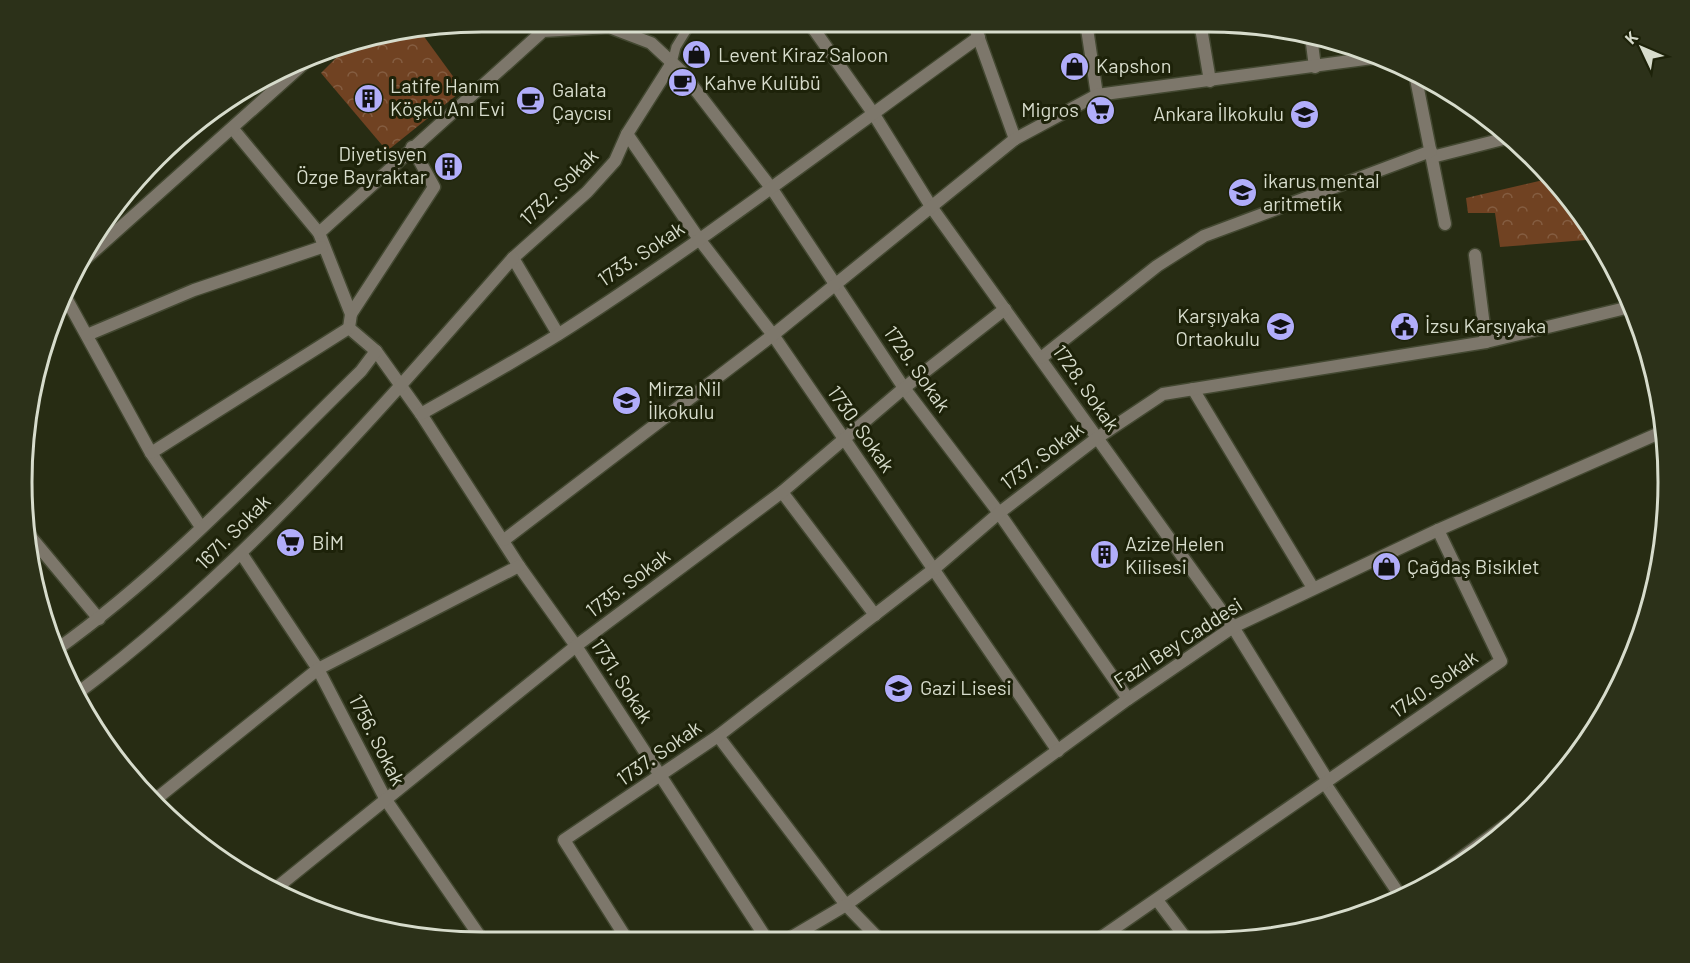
<svg xmlns="http://www.w3.org/2000/svg" width="1690" height="963" font-family="Barlow,sans-serif">
<style>
.park{fill:url(#park-crowns)}
.lines{fill:none;stroke-linecap:round;stroke-linejoin:round}
.pedestrian-casing{stroke:#434831;stroke-width:12}
.minor-casing{stroke:#434831;stroke-width:15}
.tertiary-casing{stroke:#434831;stroke-width:15}
.pedestrian{stroke:#7d776b;stroke-width:9}
.minor{stroke:#7d776b;stroke-width:12}
.tertiary{stroke:#7d776b;stroke-width:12}
.labels{text-anchor:middle;stroke-width:6;stroke-linejoin:round;paint-order:stroke}
.poi-label{font-size:20px;fill:#d7dccc;stroke:#1d2209;text-anchor:start}
.street-label{font-size:20px;fill:#d7dccc;stroke:#1d2209}
.rim{fill:none;stroke:#d7dccc;stroke-width:3}
</style>
<defs>
<pattern id="park-crowns" width="20" height="18" patternUnits="userSpaceOnUse" patternTransform="scale(1.5)"><rect width="20" height="18" fill="#704222"/><path d="M2 6a3 3 0 1 1 6 0M12 15a3 3 0 1 1 6 0" fill="none" stroke="#845d41"/></pattern>
</defs>
<rect width="100%" height="100%" fill="#272c13"/>
<g class="park">
<path d="M420 31 463 90 387 151 321 73 352 42Z"/>
<path d="M1552 178 1591 225 1598 239 1500 247 1495 213H1468L1466 198Z"/>
</g>
<g class="lines">
<defs>
<path id="pedestrian" d="M672 63 676 47 692 21"/>
<g id="minor">
<path d="M808 21 873 113 932 208 1233 627 1328 781"/>
<path d="M973 22 1015 139"/>
<path d="M1086 22 1097 95"/>
<path d="M1200 22 1210 81"/>
<path d="M1311 36 1315 67"/>
<path d="M1415 74 1445 224"/>
<path d="M233 129 319 233 351 314 349 328 376 351 421 414 519 566 576 646 768 941"/>
<path d="M627 134 699 239 773 335 1058 751"/>
<path d="M1432 157 1511 137"/>
<path d="M319 233 543 31 609 27 651 43 681 71 772 189 904 388 999 513 1128 699"/>
<path d="M1475 255 1486 342"/>
<path d="M83 261 310 58"/>
<path d="M66 298 151 453 201 527"/>
<path d="M351 314 434 187 412 147"/>
<path d="M558 334 513 258 587 192 615 161 627 134 672 63"/>
<path d="M87 335 194 290 322 247"/>
<path d="M1041 358 1157 266 1204 236 1431 151"/>
<path d="M1193 389 1313 588"/>
<path d="M421 414C467 388 514 362 559 334 703 242 839 137 979 37"/>
<path d="M151 453 349 328"/>
<path d="M782 492 875 615"/>
<path d="M30 536 99 619"/>
<path d="M504 540 773 335 1015 139 1097 95 1380 57"/>
<path d="M241 553 318 669 386 800 483 941"/>
<path d="M56 650C168 570 263 467 361 371L376 351"/>
<path d="M79 692C243 569 378 412 513 258"/>
<path d="M718 736 846 905 881 941"/>
<path d="M1326 785 1401 897"/>
<path d="M156 799 318 669 519 566"/>
<path d="M275 889 576 646 782 492 904 388 1005 309"/>
<path d="M1419 889 1541 799"/>
<path d="M1157 900 1188 941"/>
<path d="M846 905 1128 699 1233 627 1438 530 1664 431"/>
<path d="M628 941 564 840 718 736 934 569 999 513 1097 438 1163 394 1486 342 1634 306"/>
<path d="M1096 941 1501 661 1438 530"/>
</g>
<path id="tertiary" d="M785 941 846 905"/>
</defs>
<use href="#pedestrian" class="pedestrian-casing"/>
<use href="#minor" class="minor-casing"/>
<use href="#tertiary" class="tertiary-casing"/>
<use href="#pedestrian" class="pedestrian"/>
<use href="#minor" class="minor"/>
<use href="#tertiary" class="tertiary"/>
</g>
<defs>
<symbol id="shop-disc" viewBox="-11 -11 22 22"><circle r="9.5" fill="#b1adfa" stroke="#1d2209"/><path d="M-5-2.5h2.3a2.7 3.5 0 0 1 5.4 0H5L5.5 6h-11ZM-1.5-2.5h3a1.5 2.3 0 0 0-3 0Z" fill="#111"/></symbol>
<symbol id="cafe-disc" viewBox="-11 -11 22 22"><circle r="9.5" fill="#b1adfa" stroke="#1d2209"/><path d="M-5.5-4.5H6V0H3Q3 3.5 0 3.5H-2.5Q-5.5 3.5-5.5 0ZM3-3.2v2h1.7v-2ZM-6 4.5H4V6H-6Z" fill="#111"/></symbol>
<symbol id="building-disc" viewBox="-11 -11 22 22"><circle r="9.5" fill="#b1adfa" stroke="#1d2209"/><path d="M-4-6H4V6H1V3H-1V6H-4ZM-2.5-4.3h1.7v1.8h-1.7ZM.8-4.3h1.7v1.8H.8ZM-2.5-1h1.7V.8h-1.7ZM.8-1h1.7V.8H.8Z" fill="#111"/></symbol>
<symbol id="supermarket-disc" viewBox="-11 -11 22 22"><circle r="9.5" fill="#b1adfa" stroke="#1d2209"/><path d="M-6-5.5h2.5l.6 2H6L4.5 2H-2.5L-4.4-4H-6ZM-1.5 3.2a1.3 1.3 0 1 0 .1 0ZM3 3.2a1.3 1.3 0 1 0 .1 0Z" fill="#111"/></symbol>
<symbol id="school-disc" viewBox="-11 -11 22 22"><circle r="9.5" fill="#b1adfa" stroke="#1d2209"/><path d="M0-5L7-2L0 1L-7-2ZM-4 1L0 2.5L4 1V4Q0 6-4 4Z" fill="#111"/></symbol>
<symbol id="civic-disc" viewBox="-11 -11 22 22"><circle r="9.5" fill="#b1adfa" stroke="#1d2209"/><path d="M-.6-6.5H3V-4.5H.6V-3L4-1V1h2V6H-6V1h2V-1L-.6-3ZM-1.2 2.5V6h2.4V2.5Z" fill="#111"/></symbol>
</defs>
<g fill-rule="evenodd">
<use href="#shop-disc" x="680" y="38" width="33" height="33"/>
<use href="#shop-disc" x="1058" y="50" width="33" height="33"/>
<use href="#cafe-disc" x="666" y="66" width="33" height="33"/>
<use href="#building-disc" x="352" y="82" width="33" height="33"/>
<use href="#cafe-disc" x="514" y="84" width="33" height="33"/>
<use href="#supermarket-disc" x="1084" y="94" width="33" height="33"/>
<use href="#school-disc" x="1288" y="98" width="33" height="33"/>
<use href="#building-disc" x="432" y="150" width="33" height="33"/>
<use href="#school-disc" x="1226" y="176" width="33" height="33"/>
<use href="#civic-disc" x="1388" y="310" width="33" height="33"/>
<use href="#school-disc" x="1264" y="310" width="33" height="33"/>
<use href="#school-disc" x="610" y="384" width="33" height="33"/>
<use href="#supermarket-disc" x="274" y="526" width="33" height="33"/>
<use href="#building-disc" x="1088" y="538" width="33" height="33"/>
<use href="#shop-disc" x="1370" y="550" width="33" height="33"/>
<use href="#school-disc" x="882" y="672" width="33" height="33"/>
</g>
<g class="labels">
<g class="poi-label">
<text x="718" y="62">Levent Kiraz Saloon</text>
<text x="1096" y="73">Kapshon</text>
<text x="704" y="90">Kahve Kulübü</text>
<text x="390" y="93">Latife Hanım<tspan x="390" dy="23">Köşkü Anı Evi</tspan></text>
<text x="552" y="97">Galata<tspan x="552" dy="23">Çaycısı</tspan></text>
<text x="1079" y="117" text-anchor="end">Migros</text>
<text x="1284" y="121" text-anchor="end">Ankara İlkokulu</text>
<text x="427" y="161" text-anchor="end">Diyetisyen<tspan x="427" dy="23">Özge Bayraktar</tspan></text>
<text x="1263" y="188">ikarus mental<tspan x="1263" dy="23">aritmetik</tspan></text>
<text x="1260" y="323" text-anchor="end">Karşıyaka<tspan x="1260" dy="23">Ortaokulu</tspan></text>
<text x="1425" y="333">İzsu Karşıyaka</text>
<text x="648" y="396">Mirza Nil<tspan x="648" dy="23">İlkokulu</tspan></text>
<text x="312" y="550">BİM</text>
<text x="1125" y="551">Azize Helen<tspan x="1125" dy="23">Kilisesi</tspan></text>
<text x="1407" y="574">Çağdaş Bisiklet</text>
<text x="920" y="695">Gazi Lisesi</text>
</g>
<g class="street-label">
<text transform="translate(559 187) rotate(-44)" y="7">1732. Sokak</text>
<text transform="translate(641 254) rotate(-34)" y="7">1733. Sokak</text>
<text transform="translate(917 369) rotate(55)" y="7">1729. Sokak</text>
<text transform="translate(1086 388) rotate(55)" y="7">1728. Sokak</text>
<text transform="translate(861 429) rotate(55)" y="7">1730. Sokak</text>
<text transform="translate(1042 456) rotate(-37)" y="7">1737. Sokak</text>
<text transform="translate(233 532) rotate(-45)" y="7">1671. Sokak</text>
<text transform="translate(628 583) rotate(-37)" y="7">1735. Sokak</text>
<text transform="translate(1178 643) rotate(-33)" y="7">Fazıl Bey Caddesi</text>
<text transform="translate(622 681) rotate(57)" y="7">1731. Sokak</text>
<text transform="translate(1434 684) rotate(-35)" y="7">1740. Sokak</text>
<text transform="translate(377 740) rotate(63)" y="7">1756. Sokak</text>
<text transform="translate(659 753) rotate(-35)" y="7">1737. Sokak</text>
</g>
</g>
<path d="M0 0H1690V963H0ZM482 32H1208A450 450 0 0 1 1658 482V482A450 450 0 0 1 1208 932H482A450 450 0 0 1 32 482V482A450 450 0 0 1 482 32Z" fill="#2c3119" fill-rule="evenodd"/>
<path class="rim" d="M482 32H1208A450 450 0 0 1 1658 482V482A450 450 0 0 1 1208 932H482A450 450 0 0 1 32 482V482A450 450 0 0 1 482 32Z"/>
<g transform="translate(1642 48) rotate(314)" stroke="#1d2209" stroke-width="4.5" paint-order="stroke">
<path d="M0-4.5L10 22L0 15L-10 22Z" fill="#d7dccc"/>
<text y="-9" font-size="16" font-weight="bold" text-anchor="middle" fill="#d7dccc">K</text>
</g>
</svg>
